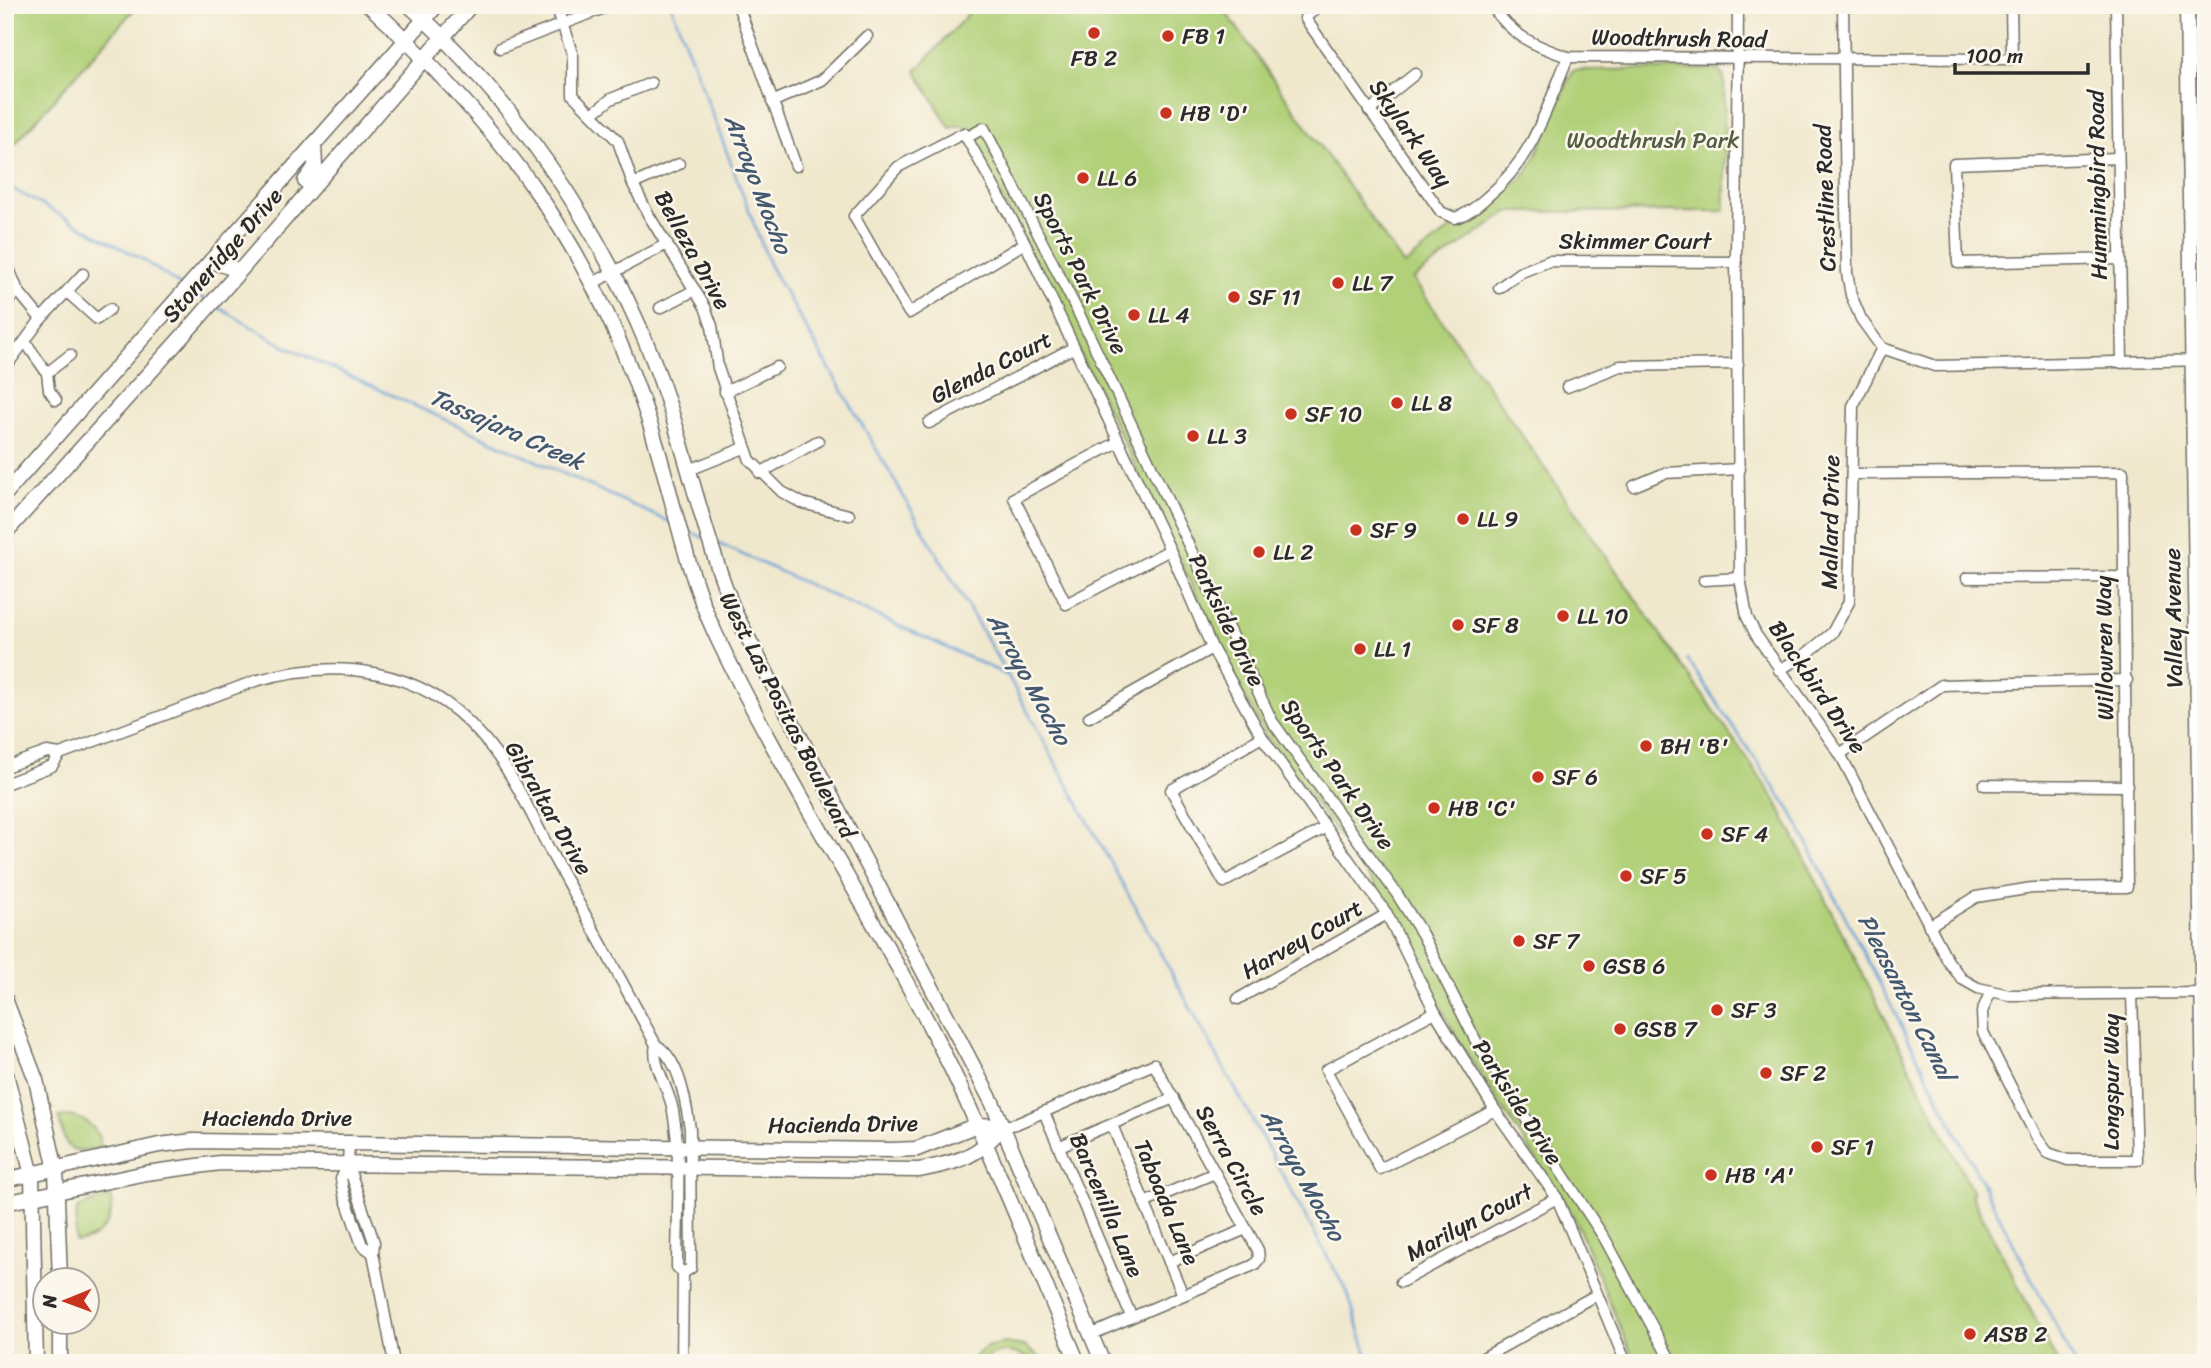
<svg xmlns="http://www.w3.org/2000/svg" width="2211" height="1368" font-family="Sriracha,sans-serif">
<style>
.green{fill:#b1d078;stroke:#6e7e52;stroke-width:2}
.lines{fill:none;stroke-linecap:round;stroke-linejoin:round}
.stream{stroke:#699fd6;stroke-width:2.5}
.minor-casing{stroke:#706d64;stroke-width:13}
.major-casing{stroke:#706d64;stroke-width:17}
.minor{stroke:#fff;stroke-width:10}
.major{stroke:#fff;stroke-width:14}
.poi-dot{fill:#c8321e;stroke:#fbf7ec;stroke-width:2.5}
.labels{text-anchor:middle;stroke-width:5;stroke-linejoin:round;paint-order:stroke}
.poi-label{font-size:23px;fill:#2b2b2b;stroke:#fbf7ec;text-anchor:start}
.street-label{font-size:23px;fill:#2b2b2b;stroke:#fbf7ec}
.park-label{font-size:23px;fill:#535d42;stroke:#fbf7ec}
.water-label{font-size:24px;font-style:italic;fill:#44596f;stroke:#fbf7ec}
</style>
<rect width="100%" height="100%" fill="#fbf7ec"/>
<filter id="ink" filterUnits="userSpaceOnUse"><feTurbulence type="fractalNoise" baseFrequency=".0143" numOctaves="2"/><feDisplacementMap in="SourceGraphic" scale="14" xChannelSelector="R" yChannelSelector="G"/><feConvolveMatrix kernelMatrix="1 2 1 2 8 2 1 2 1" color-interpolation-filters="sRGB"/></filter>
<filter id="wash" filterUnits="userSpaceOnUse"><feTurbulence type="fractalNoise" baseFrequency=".00686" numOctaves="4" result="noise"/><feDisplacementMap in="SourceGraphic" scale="28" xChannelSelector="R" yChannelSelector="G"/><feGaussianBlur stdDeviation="1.57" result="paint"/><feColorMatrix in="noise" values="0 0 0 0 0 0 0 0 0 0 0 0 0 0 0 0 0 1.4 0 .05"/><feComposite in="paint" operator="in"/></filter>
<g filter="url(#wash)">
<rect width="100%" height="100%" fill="#f0e8cd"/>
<g class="green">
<path d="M5 5H138L5 155Z"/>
<path d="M976 5H1221L1404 265 1452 228 1467 224 1522 178 1534 160 1573 70 1717 69 1724 77 1725 211 1508 212 1413 279 1775 799 1973 1193 1971 1195 2058 1363H1635L1574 1217 1460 1043 1377 888 1264 733 1247 701 1112 418 973 141 971 131 961 125 950 128 916 71Z"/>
<path d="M59 1117C80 1113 99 1126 101 1147 67 1155 66 1150 59 1117Z"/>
<path d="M111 1196C115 1221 100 1240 75 1242L77 1208Z"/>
<path d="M1005 1343 1024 1346 1047 1363C1031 1363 1021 1351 1004 1352 990 1353 981 1363 967 1363L986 1347Z"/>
</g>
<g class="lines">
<g class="stream">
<path d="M671 5 770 266 1008 676 1348 1294 1370 1363"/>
<path d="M5 185 142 259 181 286"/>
<path d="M190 291 206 300"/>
<path d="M218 307 286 347 672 523"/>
<path d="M685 529 704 538"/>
<path d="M717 543 1007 675"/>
<path d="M1687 659 1792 813 2075 1363"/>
</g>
</g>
</g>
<g filter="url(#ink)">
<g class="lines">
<defs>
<g id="minor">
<path d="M556 5 573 56V95L618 141 633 184 648 214 705 307 712 326 718 368 750 460 782 492 802 503 849 515"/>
<path d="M738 5 796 166"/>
<path d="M1319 5 1305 18 1441 212 1455 218C1468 214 1477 206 1487 197 1532 160 1546 110 1568 57"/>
<path d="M1491 5C1513 37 1533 45 1568 57L2012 59 2011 5"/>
<path d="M1738 5 1736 262 1740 578 1747 617 1756 635 1840 754 1948 961 1962 979 1978 988 2009 995 2206 993"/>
<path d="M1843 5 1847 273 1851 295 1861 319 1882 348 1935 366 2206 360"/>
<path d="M2116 5 2122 363"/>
<path d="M500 48 612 5"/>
<path d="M772 102 822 80 867 36"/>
<path d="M1369 111 1415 74"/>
<path d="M592 114 611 99 651 83"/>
<path d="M966 138 984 128 1080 316 1272 721 1397 894 1422 934 1478 1045 1605 1239 1672 1363"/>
<path d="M2117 158 1954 164 1958 263 2120 259"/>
<path d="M633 184 679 164"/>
<path d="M1025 243 909 313 854 216 898 167 964 133 1025 243 1170 550 1212 648 1262 737 1387 914 1435 1012 1495 1110 1557 1198 1626 1363"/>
<path d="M5 259 18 291 41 319"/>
<path d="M593 283 667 244"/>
<path d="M1499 288 1519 273 1549 261 1736 262"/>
<path d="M67 292 97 319 110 309"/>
<path d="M5 304 18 291"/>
<path d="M660 308 695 290"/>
<path d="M26 343 47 373 49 390 56 400"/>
<path d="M5 368 41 319 83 274"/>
<path d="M47 373 70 355"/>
<path d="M1567 387 1620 366 1738 364"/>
<path d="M725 392 777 367"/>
<path d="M929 423 1073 348"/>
<path d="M1118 442 1014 498 1066 604 1170 550"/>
<path d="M689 470 744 448"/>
<path d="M760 473 818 441"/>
<path d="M1852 474 2123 472 2127 887 2032 888 1976 897 1929 926"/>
<path d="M1634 486 1665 473 1740 469"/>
<path d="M1967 578 2124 577"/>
<path d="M1704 580 1740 578"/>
<path d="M1779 670 1805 655 1832 633 1849 602 1853 406 1882 348"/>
<path d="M1089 717 1212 648"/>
<path d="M1262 737 1171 790 1224 882 1325 828"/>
<path d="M1840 754 1942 685 2127 680"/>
<path d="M5 767 47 752 60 754 255 681C336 658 421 666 480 734 513 770 533 819 556 862 590 923 623 983 656 1045 680 1059 686 1103 690 1129L691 1268 683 1273"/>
<path d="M5 784 52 766 60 754"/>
<path d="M1984 785 2127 786"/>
<path d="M1990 993 1982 1012 1983 1032 2037 1138 2048 1153 2068 1160H2137L2132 994"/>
<path d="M1238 999 1387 914"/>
<path d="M1435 1012 1326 1070 1380 1169 1495 1110"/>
<path d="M656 1045C651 1064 670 1090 673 1111 682 1161 677 1216 677 1267L683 1273 682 1363"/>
<path d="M1044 1112 1131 1316"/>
<path d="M1112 1125 1183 1295"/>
<path d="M1003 1126 1016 1124 1154 1064 1258 1250 1259 1259 1254 1265 1090 1335"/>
<path d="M349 1141 348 1165 341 1179 344 1194 362 1245 373 1253"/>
<path d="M1060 1146 1174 1098"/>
<path d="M348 1165 374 1242 373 1253 394 1363"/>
<path d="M1144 1203 1215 1173"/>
<path d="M1169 1262 1246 1229"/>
<path d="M1401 1282 1557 1198"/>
<path d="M1474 1363 1596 1295"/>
</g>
<g id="major">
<path d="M369 5C502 128 591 244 648 418 672 489 683 564 715 633 786 783 879 921 952 1070 998 1166 1036 1265 1078 1363"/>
<path d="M409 5C512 99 595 218 648 347 684 435 700 528 736 615L992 1102 1103 1363"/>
<path d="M2187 5 2206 1230"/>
<path d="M2203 5 2206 204"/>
<path d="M305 181 315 167 314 144"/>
<path d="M211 261 238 270"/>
<path d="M5 494 437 5"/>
<path d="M5 533 197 320 471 5"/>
<path d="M5 999 36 1080 56 1170 60 1280"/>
<path d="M5 1070 32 1175 36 1363"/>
<path d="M5 1180 159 1145 193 1141 891 1150 917 1149 977 1125 1003 1126"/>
<path d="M5 1203 146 1173 220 1163 919 1170C957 1162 978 1158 1003 1126"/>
<path d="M60 1322V1363"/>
</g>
</defs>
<use href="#minor" class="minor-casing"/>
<use href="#major" class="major-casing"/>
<use href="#minor" class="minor"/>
<use href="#major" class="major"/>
</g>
</g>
<g class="poi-dot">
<circle cx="1094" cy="33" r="7"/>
<circle cx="1168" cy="36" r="7"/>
<circle cx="1166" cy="113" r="7"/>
<circle cx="1083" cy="178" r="7"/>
<circle cx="1338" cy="283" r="7"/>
<circle cx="1234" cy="297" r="7"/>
<circle cx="1134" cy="315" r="7"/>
<circle cx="1397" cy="403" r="7"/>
<circle cx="1291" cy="414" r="7"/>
<circle cx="1193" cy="436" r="7"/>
<circle cx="1463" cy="519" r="7"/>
<circle cx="1356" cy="530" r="7"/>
<circle cx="1259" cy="552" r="7"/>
<circle cx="1563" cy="616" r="7"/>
<circle cx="1458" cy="625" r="7"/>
<circle cx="1360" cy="649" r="7"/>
<circle cx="1646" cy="746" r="7"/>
<circle cx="1538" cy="777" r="7"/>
<circle cx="1434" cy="808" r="7"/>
<circle cx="1707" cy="834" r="7"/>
<circle cx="1626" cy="876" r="7"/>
<circle cx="1519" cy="941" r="7"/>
<circle cx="1589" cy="966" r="7"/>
<circle cx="1717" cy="1010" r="7"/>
<circle cx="1620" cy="1029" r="7"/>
<circle cx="1766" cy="1073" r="7"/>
<circle cx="1817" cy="1147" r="7"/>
<circle cx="1711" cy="1175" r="7"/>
<circle cx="1970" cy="1334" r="7"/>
</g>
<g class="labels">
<g class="poi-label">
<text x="1182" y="44">FB 1</text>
<text x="1094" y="66" text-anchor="middle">FB 2</text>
<text x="1180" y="121">HB 'D'</text>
<text x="1097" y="186">LL 6</text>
<text x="1352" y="291">LL 7</text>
<text x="1248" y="305">SF 11</text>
<text x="1148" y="323">LL 4</text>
<text x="1411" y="411">LL 8</text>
<text x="1305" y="422">SF 10</text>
<text x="1207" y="444">LL 3</text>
<text x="1477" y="527">LL 9</text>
<text x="1370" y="538">SF 9</text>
<text x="1273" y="560">LL 2</text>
<text x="1577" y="624">LL 10</text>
<text x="1472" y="633">SF 8</text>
<text x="1374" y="657">LL 1</text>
<text x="1660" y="754">BH 'B'</text>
<text x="1552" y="785">SF 6</text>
<text x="1448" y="816">HB 'C'</text>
<text x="1721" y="842">SF 4</text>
<text x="1640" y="884">SF 5</text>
<text x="1533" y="949">SF 7</text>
<text x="1603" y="974">GSB 6</text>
<text x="1731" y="1018">SF 3</text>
<text x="1634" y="1037">GSB 7</text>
<text x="1780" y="1081">SF 2</text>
<text x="1831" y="1155">SF 1</text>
<text x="1725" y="1183">HB 'A'</text>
<text x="1984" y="1342">ASB 2</text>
</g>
<g class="street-label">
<text transform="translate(1679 38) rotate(1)" y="8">Woodthrush Road</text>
<text transform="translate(1411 133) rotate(55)" y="8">Skylark Way</text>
<text transform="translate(2097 185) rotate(-91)" y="8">Hummingbird Road</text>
<text transform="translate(1825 198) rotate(-92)" y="8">Crestline Road</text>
<text x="1635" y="249">Skimmer Court</text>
<text transform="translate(693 250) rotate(61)" y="8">Belleza Drive</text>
<text transform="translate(222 255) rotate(-49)" y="8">Stoneridge Drive</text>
<text transform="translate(1081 273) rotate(63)" y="8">Sports Park Drive</text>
<text transform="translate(991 367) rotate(-27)" y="8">Glenda Court</text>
<text transform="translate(1830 522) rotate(-89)" y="8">Mallard Drive</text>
<text transform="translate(2173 618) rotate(-91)" y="8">Valley Avenue</text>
<text transform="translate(1227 620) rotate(64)" y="8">Parkside Drive</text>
<text transform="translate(2104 648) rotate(-91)" y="8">Willowren Way</text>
<text transform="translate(1818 687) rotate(56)" y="8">Blackbird Drive</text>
<text transform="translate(788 715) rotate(63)" y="8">West Las Positas Boulevard</text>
<text transform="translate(1338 774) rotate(55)" y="8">Sports Park Drive</text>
<text transform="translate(549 808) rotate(60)" y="8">Gibraltar Drive</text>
<text transform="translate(1302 939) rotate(-30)" y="8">Harvey Court</text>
<text transform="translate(2111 1082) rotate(-90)" y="8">Longspur Way</text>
<text transform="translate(1518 1102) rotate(57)" y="8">Parkside Drive</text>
<text x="277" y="1126">Hacienda Drive</text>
<text transform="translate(843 1124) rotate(-1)" y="8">Hacienda Drive</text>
<text transform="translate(1232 1160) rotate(61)" y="8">Serra Circle</text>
<text transform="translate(1167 1202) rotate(67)" y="8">Taboada Lane</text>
<text transform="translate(1107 1205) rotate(67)" y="8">Barcenilla Lane</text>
<text transform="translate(1469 1222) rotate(-28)" y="8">Marilyn Court</text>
</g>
<g class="park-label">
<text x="1653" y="148">Woodthrush Park</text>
</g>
<g class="water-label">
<text transform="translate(758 184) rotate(69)" y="8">Arroyo Mocho</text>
<text transform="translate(507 429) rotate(24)" y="8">Tassajara Creek</text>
<text transform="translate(1029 679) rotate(61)" y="8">Arroyo Mocho</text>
<text transform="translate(1906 997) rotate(63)" y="8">Pleasanton Canal</text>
<text transform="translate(1303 1175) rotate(61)" y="8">Arroyo Mocho</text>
</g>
</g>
<rect width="2211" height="1368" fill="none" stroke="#fbf7ec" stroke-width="28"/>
<g transform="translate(66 1301) rotate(269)"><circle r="33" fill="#fbf7ec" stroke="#a8a59f" stroke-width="2"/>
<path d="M0-5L12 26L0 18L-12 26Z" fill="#c8321e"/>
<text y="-10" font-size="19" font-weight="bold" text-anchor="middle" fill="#2b2b2b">N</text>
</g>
<path d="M1955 63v10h133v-10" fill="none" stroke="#2b2b2b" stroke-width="3.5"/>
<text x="1966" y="63" font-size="21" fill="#2b2b2b" stroke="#fbf7ec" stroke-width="5" paint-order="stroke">100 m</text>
</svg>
